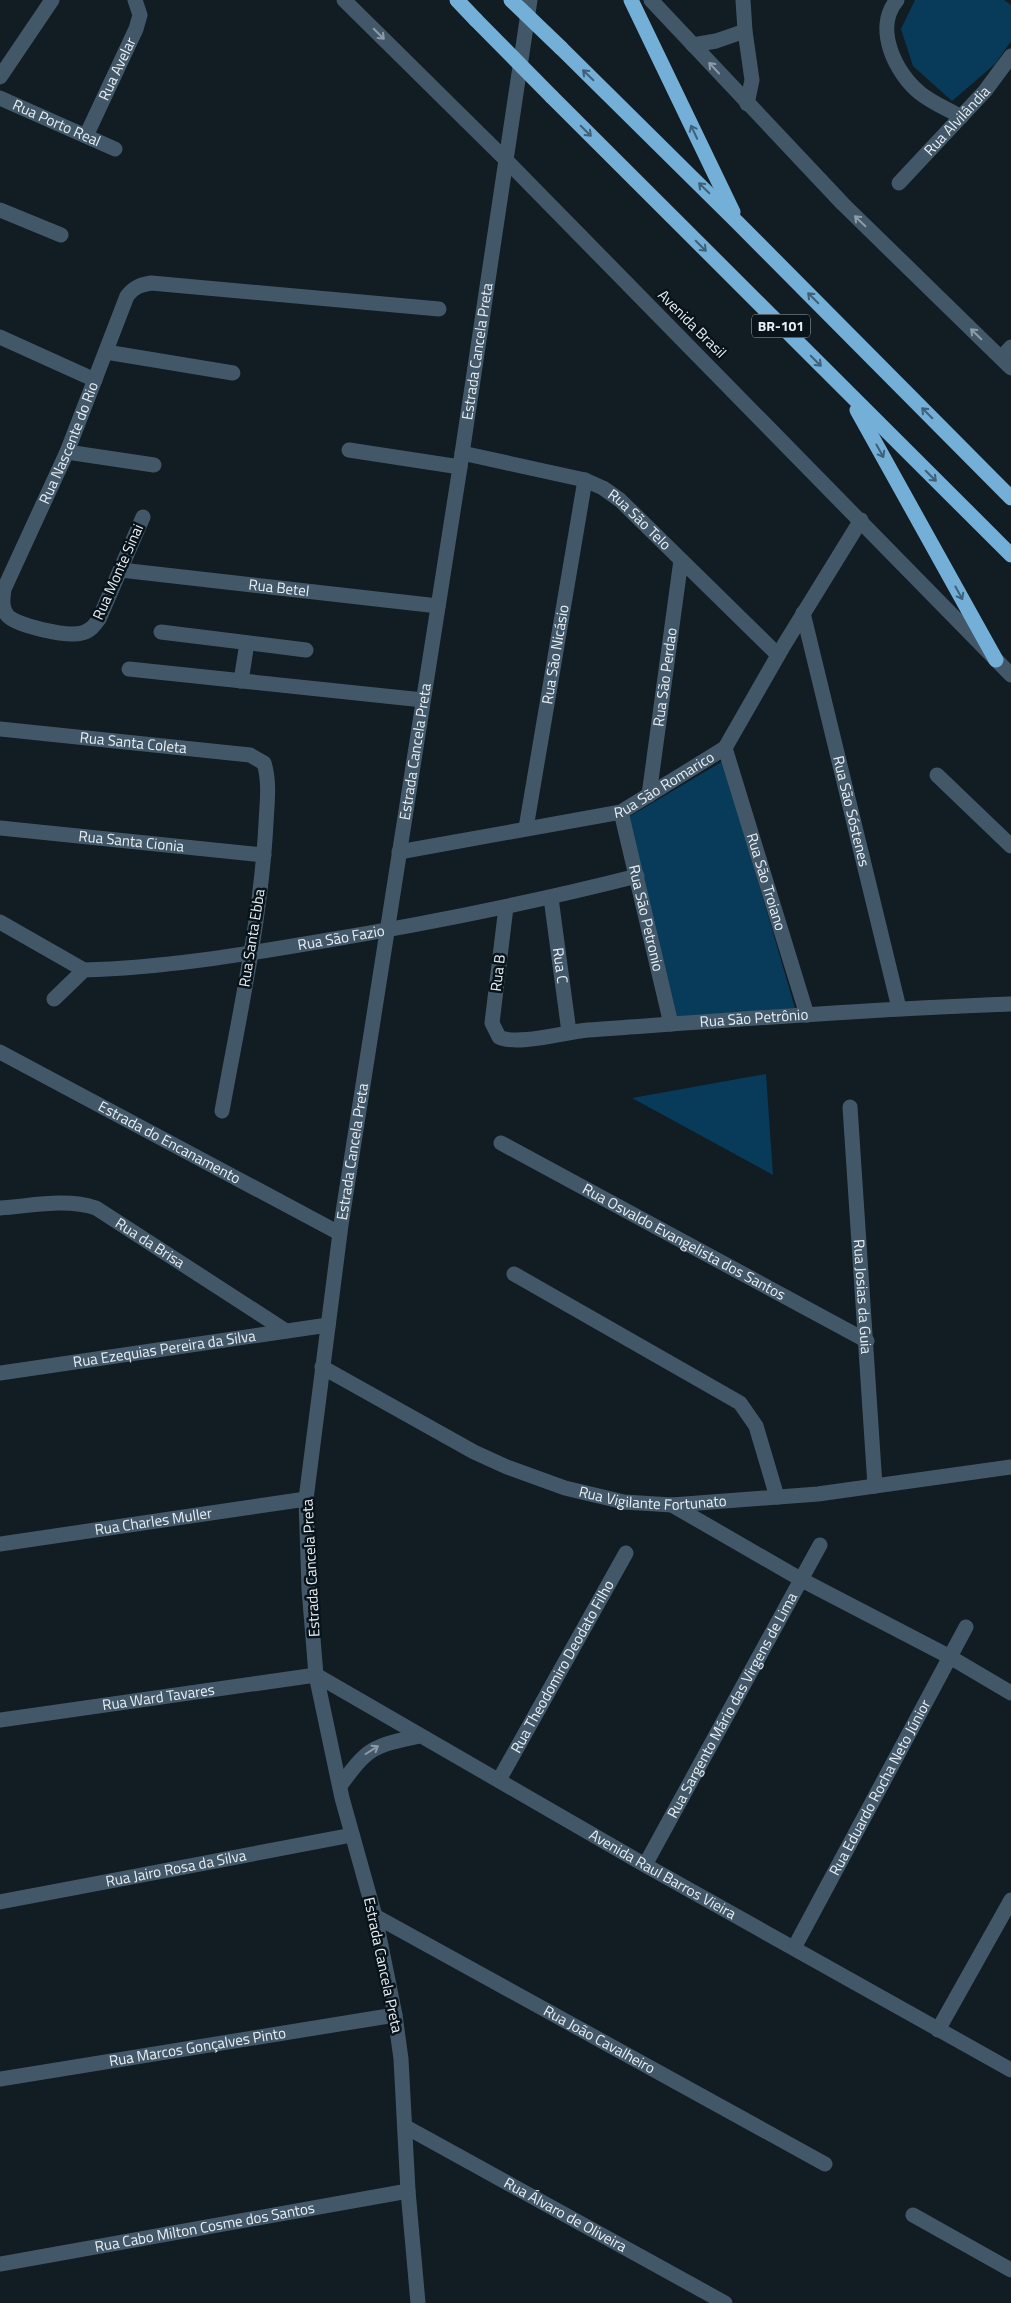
<svg xmlns="http://www.w3.org/2000/svg" width="1011" height="2303" font-family="'Titillium Web',sans-serif">
<style>
.green{fill:#073b59}
.lines{fill:none;stroke-linecap:round;stroke-linejoin:round}
.minor{stroke:#425869;stroke-width:15}
.highway{stroke:#74afd8;stroke-width:15}
.highway-bridge{stroke:#74afd8;stroke-width:15}
.oneway{stroke:#8d9ca8}
.oneway2{stroke:#3e6179}
.labels{text-anchor:middle;stroke-width:5;stroke-linejoin:round;paint-order:stroke}
.shield{fill:#09131a;stroke:#a5adb3;stroke-width:1}
.shield-label{font-size:14px;font-weight:bold;fill:#e8eff4}
.street-label{font-size:15px;fill:#e8eff4;stroke:#09131a}
</style>
<rect width="100%" height="100%" fill="#121c23"/>
<g class="green">
<path d="M915 0H1004L1011 5V41L995 64 952 101 913 66 901 29Z"/>
<path d="M723 761 795 1008 676 1021 627 818Z"/>
<path d="M766 1074 773 1175 632 1098Z"/>
</g>
<g class="lines">
<g class="minor">
<path d="M344 0 506 160 1011 675"/>
<path d="M651 0 843 204 1011 368"/>
<path d="M743 0 745 31 752 80 747 104"/>
<path d="M897 0C873 28 896 74 920 93 932 103 948 109 961 117"/>
<path d="M693 45 716 41 745 31"/>
<path d="M0 77 52 0"/>
<path id="s1" d="M0 98 115 149"/>
<path id="s2" d="M86 136 136 29 140 15 135 0"/>
<path id="s3" d="M899 183 985 91 1011 56"/>
<path d="M0 210 61 235"/>
<path d="M0 337 95 380"/>
<path d="M106 352 233 373"/>
<path d="M1001 358 1011 347"/>
<path d="M349 450 460 467"/>
<path d="M67 452 154 465"/>
<path id="s4" d="M462 453 585 480 603 488 620 500 778 655"/>
<path id="s5" d="M143 517 99 619C94 626 90 631 82 633 67 637 16 626 7 615 1 606 3 598 4 589L67 452 127 296C134 287 140 285 151 283L439 309"/>
<path id="s6" d="M121 570 438 606"/>
<path id="s7" d="M803 613 899 1008"/>
<path d="M161 632 306 650"/>
<path d="M129 669 423 700"/>
<path d="M241 681 247 643"/>
<path id="s8" d="M0 729 250 755 264 763C270 782 267 803 266 823 261 920 239 1016 222 1111"/>
<path id="s9" d="M725 748 807 1015"/>
<path d="M937 775 1011 846"/>
<path id="s10" d="M649 795 681 560"/>
<path id="s11" d="M621 812 671 1024"/>
<path id="s12" d="M0 828 264 855"/>
<path id="s13" d="M526 828 585 480"/>
<path id="s14" d="M399 852 621 812 725 748 784 645 861 520"/>
<path id="s15" d="M551 898 569 1032"/>
<path id="s16" d="M506 907 492 1023 499 1037C517 1046 565 1032 588 1030 729 1020 870 1009 1011 1004"/>
<path d="M0 922 84 970"/>
<path id="s17" d="M54 999 84 970C162 968 240 955 317 942 425 924 531 903 637 876"/>
<path id="s18" d="M0 1052 339 1233"/>
<path id="s19" d="M850 1107 875 1486"/>
<path id="s20" d="M501 1143 867 1341"/>
<path id="s21" d="M0 1208C31 1206 66 1198 96 1208L286 1331"/>
<path d="M514 1274 740 1403 756 1426 777 1497"/>
<path id="s22" d="M322 1367 474 1452 507 1467 565 1488 624 1502 672 1505 818 1494 1011 1467"/>
<path id="s23" d="M0 1373 328 1325"/>
<path d="M672 1505 802 1580 950 1657 1011 1693"/>
<path id="s24" d="M0 1544 306 1499"/>
<path id="s25" d="M0 1720 316 1675 645 1865 1011 2070"/>
<path id="s26" d="M499 1780 626 1553"/>
<path d="M340 1786C368 1747 373 1746 419 1736"/>
<path id="s27" d="M645 1865 820 1545"/>
<path id="s28" d="M0 1902 352 1835"/>
<path id="s29" d="M375 1916 825 2164"/>
<path id="s30" d="M794 1948 966 1627"/>
<path d="M938 2030 1011 1900"/>
<path id="s31" d="M0 2079 395 2015"/>
<path id="s32" d="M406 2127 725 2303"/>
<path d="M913 2215 1011 2270"/>
<path id="s33" d="M0 2264 408 2191"/>
<path id="s34" d="M418 2303 408 2191 401 2059 395 2015 375 1916 342 1798 316 1675 309 1589 306 1499 341 1225 460 467 530 0"/>
</g>
<g class="highway">
<path d="M457 0 476 20"/>
<path d="M631 0 733 212"/>
<path d="M561 48 738 223 1011 498"/>
<path d="M552 97 1011 555"/>
<path d="M857 410 996 660"/>
</g>
<g class="highway-bridge">
<path d="M511 0 561 48"/>
<path d="M476 20 552 97"/>
</g>
</g>
<defs><path id="oneway-shaft" d="M-6 0H5M1.5-3L5.5 0L1.5 3" fill="none" stroke-width="1.6" stroke-linecap="round" stroke-linejoin="round" transform="scale(1.25)"/></defs>
<g class="oneway">
<use href="#oneway-shaft" transform="translate(379 34) rotate(45)"/>
<use href="#oneway-shaft" transform="translate(714 68) rotate(-133)"/>
<use href="#oneway-shaft" transform="translate(860 221) rotate(-136)"/>
<use href="#oneway-shaft" transform="translate(976 334) rotate(-136)"/>
<use href="#oneway-shaft" transform="translate(372 1750) rotate(-32)"/>
</g>
<g class="oneway2">
<use href="#oneway-shaft" transform="translate(588 75) rotate(-136)"/>
<use href="#oneway-shaft" transform="translate(586 131) rotate(45)"/>
<use href="#oneway-shaft" transform="translate(694 132) rotate(-115)"/>
<use href="#oneway-shaft" transform="translate(704 188) rotate(-136)"/>
<use href="#oneway-shaft" transform="translate(701 246) rotate(45)"/>
<use href="#oneway-shaft" transform="translate(813 298) rotate(-135)"/>
<use href="#oneway-shaft" transform="translate(816 361) rotate(45)"/>
<use href="#oneway-shaft" transform="translate(927 413) rotate(-135)"/>
<use href="#oneway-shaft" transform="translate(880 451) rotate(61)"/>
<use href="#oneway-shaft" transform="translate(931 476) rotate(45)"/>
<use href="#oneway-shaft" transform="translate(959 593) rotate(61)"/>
</g>
<g class="labels">
<rect class="shield" x="752" y="314.5" width="58" height="23" rx="4"/>
<g class="shield-label">
<text x="781" y="331">BR-101</text>
</g>
<g class="street-label">
<text dy="5" stroke="none"><textPath href="#s2" startOffset="74">Rua Avelar</textPath></text>
<text dy="5" stroke="none"><textPath href="#s3" startOffset="85">Rua Alvilândia</textPath></text>
<text dy="5" stroke="none"><textPath href="#s1" startOffset="62">Rua Porto Real</textPath></text>
<text transform="translate(692 324) rotate(45)" y="5">Avenida Brasil</text>
<text dy="5" stroke="none"><textPath href="#s34" startOffset="1975">Estrada Cancela Preta</textPath></text>
<text dy="5" stroke="none"><textPath href="#s5" startOffset="399">Rua Nascente do Rio</textPath></text>
<text dy="5" stroke="none"><textPath href="#s4" startOffset="194">Rua São Telo</textPath></text>
<text transform="translate(118 572) rotate(-66)" y="5">Rua Monte Sinai</text>
<text dy="5" stroke="none"><textPath href="#s6" startOffset="159">Rua Betel</textPath></text>
<text dy="5" stroke="none"><textPath href="#s13" startOffset="176">Rua São Nicásio</textPath></text>
<text dy="5" stroke="none"><textPath href="#s10" startOffset="119">Rua São Perdao</textPath></text>
<text dy="5" stroke="none"><textPath href="#s8" startOffset="134">Rua Santa Coleta</textPath></text>
<text dy="5" stroke="none"><textPath href="#s34" startOffset="1570">Estrada Cancela Preta</textPath></text>
<text dy="5" stroke="none"><textPath href="#s14" startOffset="276">Rua São Romarico</textPath></text>
<text dy="5" stroke="none"><textPath href="#s7" startOffset="204">Rua São Sóstenes</textPath></text>
<text dy="5" stroke="none"><textPath href="#s12" startOffset="132">Rua Santa Cionia</textPath></text>
<text dy="5" stroke="none"><textPath href="#s9" startOffset="140">Rua São Troiano</textPath></text>
<text dy="5" stroke="none"><textPath href="#s11" startOffset="109">Rua São Petronio</textPath></text>
<text transform="translate(252 938) rotate(-81)" y="5">Rua Santa Ebba</text>
<text dy="5" stroke="none"><textPath href="#s17" startOffset="301">Rua São Fazio</textPath></text>
<text dy="5" stroke="none"><textPath href="#s15" startOffset="68">Rua C</textPath></text>
<text transform="translate(498 973) rotate(-83)" y="5">Rua B</text>
<text dy="5" stroke="none"><textPath href="#s16" startOffset="389">Rua São Petrônio</textPath></text>
<text dy="5" stroke="none"><textPath href="#s18" startOffset="192">Estrada do Encanamento</textPath></text>
<text dy="5" stroke="none"><textPath href="#s34" startOffset="1165">Estrada Cancela Preta</textPath></text>
<text dy="5" stroke="none"><textPath href="#s20" startOffset="208">Rua Osvaldo Evangelista dos Santos</textPath></text>
<text dy="5" stroke="none"><textPath href="#s21" startOffset="161">Rua da Brisa</textPath></text>
<text dy="5" stroke="none"><textPath href="#s19" startOffset="190">Rua Josias da Guia</textPath></text>
<text dy="5" stroke="none"><textPath href="#s23" startOffset="166">Rua Ezequias Pereira da Silva</textPath></text>
<text dy="5" stroke="none"><textPath href="#s22" startOffset="361">Rua Vigilante Fortunato</textPath></text>
<text dy="5" stroke="none"><textPath href="#s24" startOffset="155">Rua Charles Muller</textPath></text>
<text transform="translate(311 1568) rotate(-93)" y="5">Estrada Cancela Preta</text>
<text dy="5" stroke="none"><textPath href="#s26" startOffset="130">Rua Theodomiro Deodato Filho</textPath></text>
<text dy="5" stroke="none"><textPath href="#s25" startOffset="160">Rua Ward Tavares</textPath></text>
<text dy="5" stroke="none"><textPath href="#s27" startOffset="182">Rua Sargento Mário das Virgens de Lima</textPath></text>
<text dy="5" stroke="none"><textPath href="#s30" startOffset="182">Rua Eduardo Rocha Neto Júnior</textPath></text>
<text dy="5" stroke="none"><textPath href="#s28" startOffset="179">Rua Jairo Rosa da Silva</textPath></text>
<text dy="5" stroke="none"><textPath href="#s25" startOffset="719">Avenida Raul Barros Vieira</textPath></text>
<text transform="translate(383 1965) rotate(78)" y="5">Estrada Cancela Preta</text>
<text dy="5" stroke="none"><textPath href="#s29" startOffset="256">Rua João Cavalheiro</textPath></text>
<text dy="5" stroke="none"><textPath href="#s31" startOffset="200">Rua Marcos Gonçalves Pinto</textPath></text>
<text dy="5" stroke="none"><textPath href="#s32" startOffset="182">Rua Álvaro de Oliveira</textPath></text>
<text dy="5" stroke="none"><textPath href="#s33" startOffset="208">Rua Cabo Milton Cosme dos Santos</textPath></text>
</g>
</g>
</svg>
